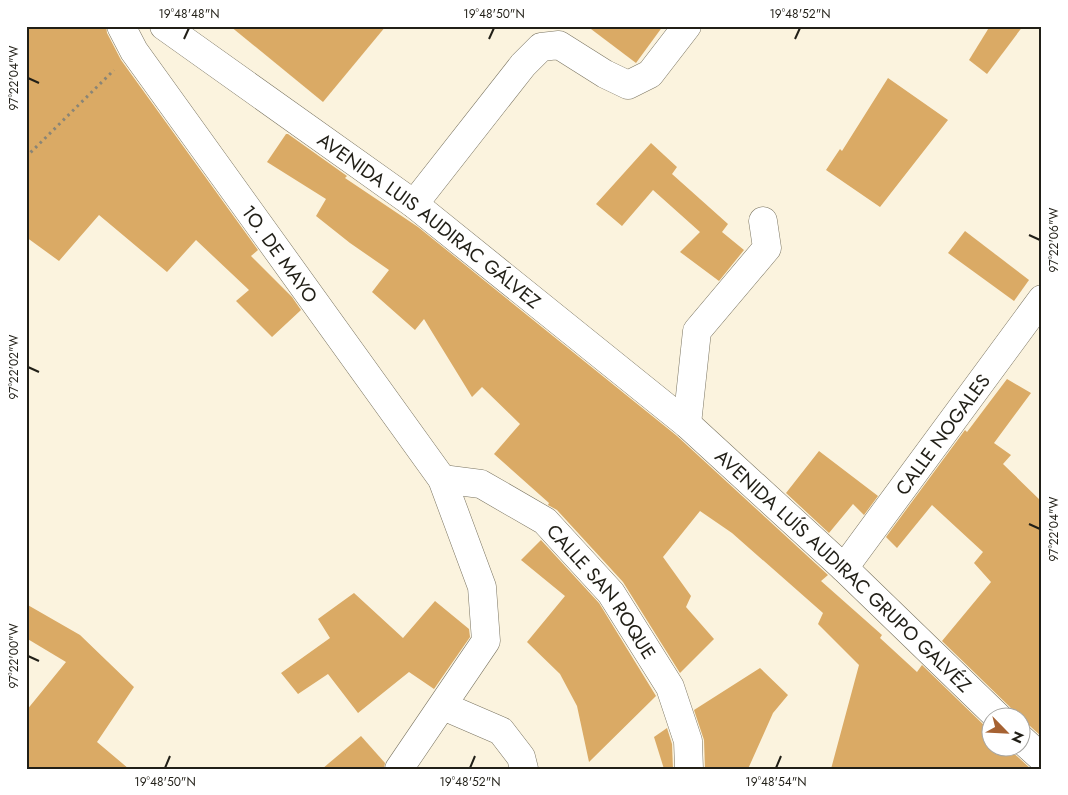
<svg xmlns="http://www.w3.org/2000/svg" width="1068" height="795" font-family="Jost,sans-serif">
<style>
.building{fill:#daaa65}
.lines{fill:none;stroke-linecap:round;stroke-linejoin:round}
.minor-casing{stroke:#7a7461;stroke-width:29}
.path{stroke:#8a8576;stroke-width:3;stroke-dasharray:2.5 4;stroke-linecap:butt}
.minor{stroke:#fff;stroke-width:28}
.ticks{fill:none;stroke:#211f17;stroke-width:2}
.labels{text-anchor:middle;stroke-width:4;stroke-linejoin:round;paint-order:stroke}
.street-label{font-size:19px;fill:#211f17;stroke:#fff}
.neatline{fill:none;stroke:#211f17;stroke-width:2}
.ticks-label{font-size:12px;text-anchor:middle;fill:#211f17}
</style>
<rect width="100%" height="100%" fill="#fbf3de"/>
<g class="building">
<path d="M26 26H106L107 33 121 60 258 250 251 256 292 297 301 310 272 337 236 301 249 290 196 240 167 272 99 215 59 261 26 237Z"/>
<path d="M230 26H386L323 102Z"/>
<path d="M587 26H663L636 63Z"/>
<path d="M990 26H1023L987 74 969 60Z"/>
<path d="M888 78 948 120 880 207 826 170 840 149 842 151Z"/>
<path d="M286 134H288L347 176 345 178 418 227 677 436 828 575 821 581 882 635 880 638 917 672 922 665 990 731V748H1008L1031 769H831L859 665 818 624 823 613 732 533 700 511 663 557 691 596 686 607 714 639 680 673 623 582 557 510 548 505 549 503 494 454 520 424 482 387 472 397 424 319 415 330 372 292 389 270 350 243 316 216 326 199 267 162Z"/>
<path d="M651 143 677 167 672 174 728 224 722 232 744 250 719 281 680 252 700 232 653 190 622 226 596 204Z"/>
<path d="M965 231 1029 280 1014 301 948 253Z"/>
<path d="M1007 379 1031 393 994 443 1011 455 1003 464 1042 502V737L1030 726 1020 723V718H1014V713L1010 707 942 641 991 582 974 563 983 552 932 505 897 548 886 537 965 430 967 432Z"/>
<path d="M819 451 878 496 864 515 853 504 829 533 786 493Z"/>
<path d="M541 540 599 603 656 696 589 762 577 706 560 674 527 642 565 596 521 560Z"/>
<path d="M354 593 403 638 435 601 469 629 470 637 434 689 409 672 358 713 328 674 298 694 281 673 330 638 318 619Z"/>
<path d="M26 604 80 635 134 687 97 742 129 769H26V711L66 662 26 638Z"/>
<path d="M760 668 788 695 773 713 748 769H705L704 740 694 710Z"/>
<path d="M667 728 672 744 673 769H664L654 737Z"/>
<path d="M361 736 385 763 384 769H322Z"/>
</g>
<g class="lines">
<defs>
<g id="minor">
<path id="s1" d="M121 26 134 51 442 479 482 587 486 641 399 769"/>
<path id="s2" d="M164 26 414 204 687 424 844 568 999 718"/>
<path d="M414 204 523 65 541 47 559 45 605 74 628 85 650 74 687 26"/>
<path d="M687 424 697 331 767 248 763 221"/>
<path id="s3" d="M442 479 481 484 545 521 611 593 670 687 688 741 689 769"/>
<path id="s4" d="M844 568 1042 299"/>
<path d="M443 706 501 731 521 757 524 769"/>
<path d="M1020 738 1042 758"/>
</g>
</defs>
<use href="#minor" class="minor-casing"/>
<path class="path" d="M26 157 114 70"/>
<use href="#minor" class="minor"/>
</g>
<path class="ticks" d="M184 39 189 28M489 39 494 28M795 39 800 28M28 78 39 83M1029 235 1040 240M28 367 39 372M1029 524 1040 529M28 656 39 661M165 768 170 756M470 768 475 756M776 768 781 756"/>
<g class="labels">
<g class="street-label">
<text dy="7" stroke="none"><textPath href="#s2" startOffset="329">AVENIDA LUIS AUDIRAC GÁLVEZ</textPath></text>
<text dy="7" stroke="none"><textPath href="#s1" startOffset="278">1O. DE MAYO</textPath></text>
<text dy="7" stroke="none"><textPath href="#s4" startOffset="166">CALLE NOGALES</textPath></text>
<text dy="7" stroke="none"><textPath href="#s2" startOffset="872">AVENIDA LUÍS AUDIRAC GRUPO GALVÉZ</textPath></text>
<text dy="7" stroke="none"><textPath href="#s3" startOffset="204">CALLE SAN ROQUE</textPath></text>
</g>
</g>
<rect width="1068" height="795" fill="none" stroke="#ffffff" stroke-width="55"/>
<g transform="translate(1006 732) rotate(114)"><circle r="24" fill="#ffffff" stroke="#a6a5a2"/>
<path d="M0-4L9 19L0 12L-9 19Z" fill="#a66232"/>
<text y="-8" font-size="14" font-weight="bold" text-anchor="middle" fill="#211f17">N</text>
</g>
<rect x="28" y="28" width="1012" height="740" class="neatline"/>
<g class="ticks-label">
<text x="189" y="18">19°48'48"N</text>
<text x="494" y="18">19°48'50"N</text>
<text x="800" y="18">19°48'52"N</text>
<text transform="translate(14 78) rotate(-90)" y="4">97°22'04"W</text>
<text transform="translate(1054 240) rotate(-90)" y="4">97°22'06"W</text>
<text transform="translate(14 367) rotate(-90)" y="4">97°22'02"W</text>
<text transform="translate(1054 529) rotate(-90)" y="4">97°22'04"W</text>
<text transform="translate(14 656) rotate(-90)" y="4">97°22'00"W</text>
<text x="165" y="786">19°48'50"N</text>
<text x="470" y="786">19°48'52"N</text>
<text x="776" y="786">19°48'54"N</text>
</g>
</svg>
